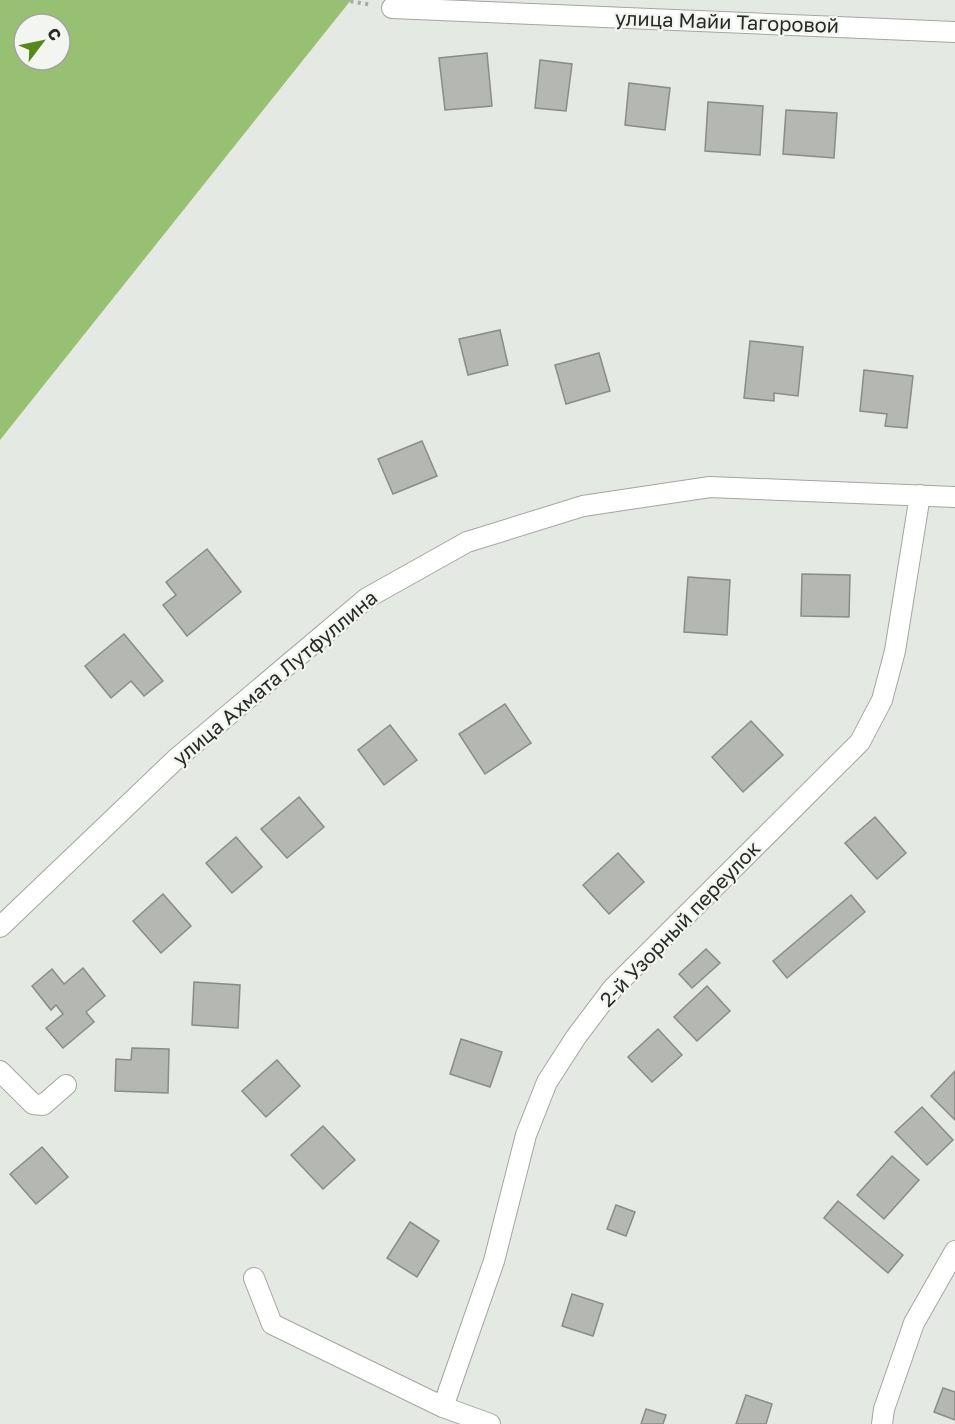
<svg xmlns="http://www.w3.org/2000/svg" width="955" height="1424" font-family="'Golos Text',sans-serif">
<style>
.forest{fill:#98c073;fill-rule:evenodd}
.building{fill:#b4b7b2;stroke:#898c87;stroke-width:1.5}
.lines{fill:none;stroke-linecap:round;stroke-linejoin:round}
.minor-casing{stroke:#a3a6a1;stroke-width:22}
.path{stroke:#a8aba6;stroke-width:4;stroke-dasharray:3 4.5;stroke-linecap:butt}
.minor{stroke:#fff;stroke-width:20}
.labels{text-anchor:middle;stroke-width:4.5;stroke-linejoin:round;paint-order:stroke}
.street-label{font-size:20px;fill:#292a28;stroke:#f3f6f0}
</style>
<rect width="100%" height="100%" fill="#e5e9e3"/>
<path class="forest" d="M0 0H351L0 440ZM24 24H60V60H24Z"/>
<g class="building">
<path d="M487 53 492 106 445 110 439 58Z"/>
<path d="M540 60 572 64 566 111 535 108Z"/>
<path d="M629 83 670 88 665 130 625 125Z"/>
<path d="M708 102 763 106 760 155 705 151Z"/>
<path d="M786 110 837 113 834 158 783 154Z"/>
<path d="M500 330 508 365 468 375 459 339Z"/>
<path d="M750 341 803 347 798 396 774 393V401L744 398Z"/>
<path d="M599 353 610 391 566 404 555 365Z"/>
<path d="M864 370 913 376 907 428 885 426 887 414 860 411Z"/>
<path d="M422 441 437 476 393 494 378 459Z"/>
<path d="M207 549 241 592 187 636 163 605 176 595 166 582Z"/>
<path d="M802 574 850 575 849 617 801 616Z"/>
<path d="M688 577 730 580 727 635 684 632Z"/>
<path d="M124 634 163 681 144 696 131 681 111 698 85 666Z"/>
<path d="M505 704 531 743 485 774 459 734Z"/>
<path d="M751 721 783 755 743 792 712 757Z"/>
<path d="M390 725 417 760 384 785 358 750Z"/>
<path d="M299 797 324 827 287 858 261 829Z"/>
<path d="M875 817 906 853 877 879 845 843Z"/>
<path d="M236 837 262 867 232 893 206 863Z"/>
<path d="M618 853 644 882 609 914 583 885Z"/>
<path d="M163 894 191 926 161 953 133 921Z"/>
<path d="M851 895 865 912 787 978 773 961Z"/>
<path d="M706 949 720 963 692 988 679 974Z"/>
<path d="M83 968 105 996 86 1012 94 1022 63 1048 46 1028 63 1014 56 1005 51 1010 32 986 52 969 64 984Z"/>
<path d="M194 982 240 985 238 1028 192 1025Z"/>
<path d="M707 986 730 1011 697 1041 674 1017Z"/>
<path d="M658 1029 682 1055 652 1082 628 1057Z"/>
<path d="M461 1039 502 1052 490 1087 450 1074Z"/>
<path d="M132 1048 169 1049 168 1093 115 1091 116 1059 131 1060Z"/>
<path d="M277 1060 300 1086 266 1117 242 1091Z"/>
<path d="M955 1071V1120L931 1096Z"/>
<path d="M922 1107 953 1140 927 1165 895 1132Z"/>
<path d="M323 1126 355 1160 323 1189 291 1155Z"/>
<path d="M42 1147 68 1177 36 1204 10 1174Z"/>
<path d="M892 1156 919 1180 884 1219 857 1195Z"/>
<path d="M838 1201 903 1255 888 1273 824 1218Z"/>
<path d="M616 1205 635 1212 626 1236 607 1229Z"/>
<path d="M410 1222 439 1241 417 1277 387 1258Z"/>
<path d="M572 1294 603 1304 593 1336 562 1326Z"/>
<path d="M943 1388 955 1392V1420L934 1412Z"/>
<path d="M746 1395 772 1404 766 1424H736Z"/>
<path d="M646 1409 666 1415 663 1424H641Z"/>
</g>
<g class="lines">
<defs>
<g id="minor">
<path d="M392 8 955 32"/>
<path d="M0 927 176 759 367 598 467 542 583 506 710 487 955 497"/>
<path d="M0 1071 33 1104 43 1105 66 1085"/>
<path d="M254 1278 272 1324 443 1407 490 1424"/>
<path d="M443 1407 494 1261 526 1135 547 1082 576 1037 613 988 860 742 882 700 895 651 920 495"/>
<path d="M882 1424 884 1409 914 1323 955 1251"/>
</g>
</defs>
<use href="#minor" class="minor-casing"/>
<path class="path" d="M343 0 372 5"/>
<use href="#minor" class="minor"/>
</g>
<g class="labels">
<g class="street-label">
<text transform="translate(727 22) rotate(2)" y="7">улица Майи Тагоровой</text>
<text transform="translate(275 678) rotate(-40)" y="7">улица Ахмата Лутфуллина</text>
<text transform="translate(680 924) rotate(-46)" y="7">2-й Узорный переулок</text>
</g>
</g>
<g transform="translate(42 42) rotate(58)"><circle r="28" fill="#f3f6f0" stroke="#a2a4a0" stroke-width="1.5"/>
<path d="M0-4.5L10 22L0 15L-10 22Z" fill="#58871a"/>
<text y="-9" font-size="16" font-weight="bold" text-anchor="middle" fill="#292a28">С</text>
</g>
</svg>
